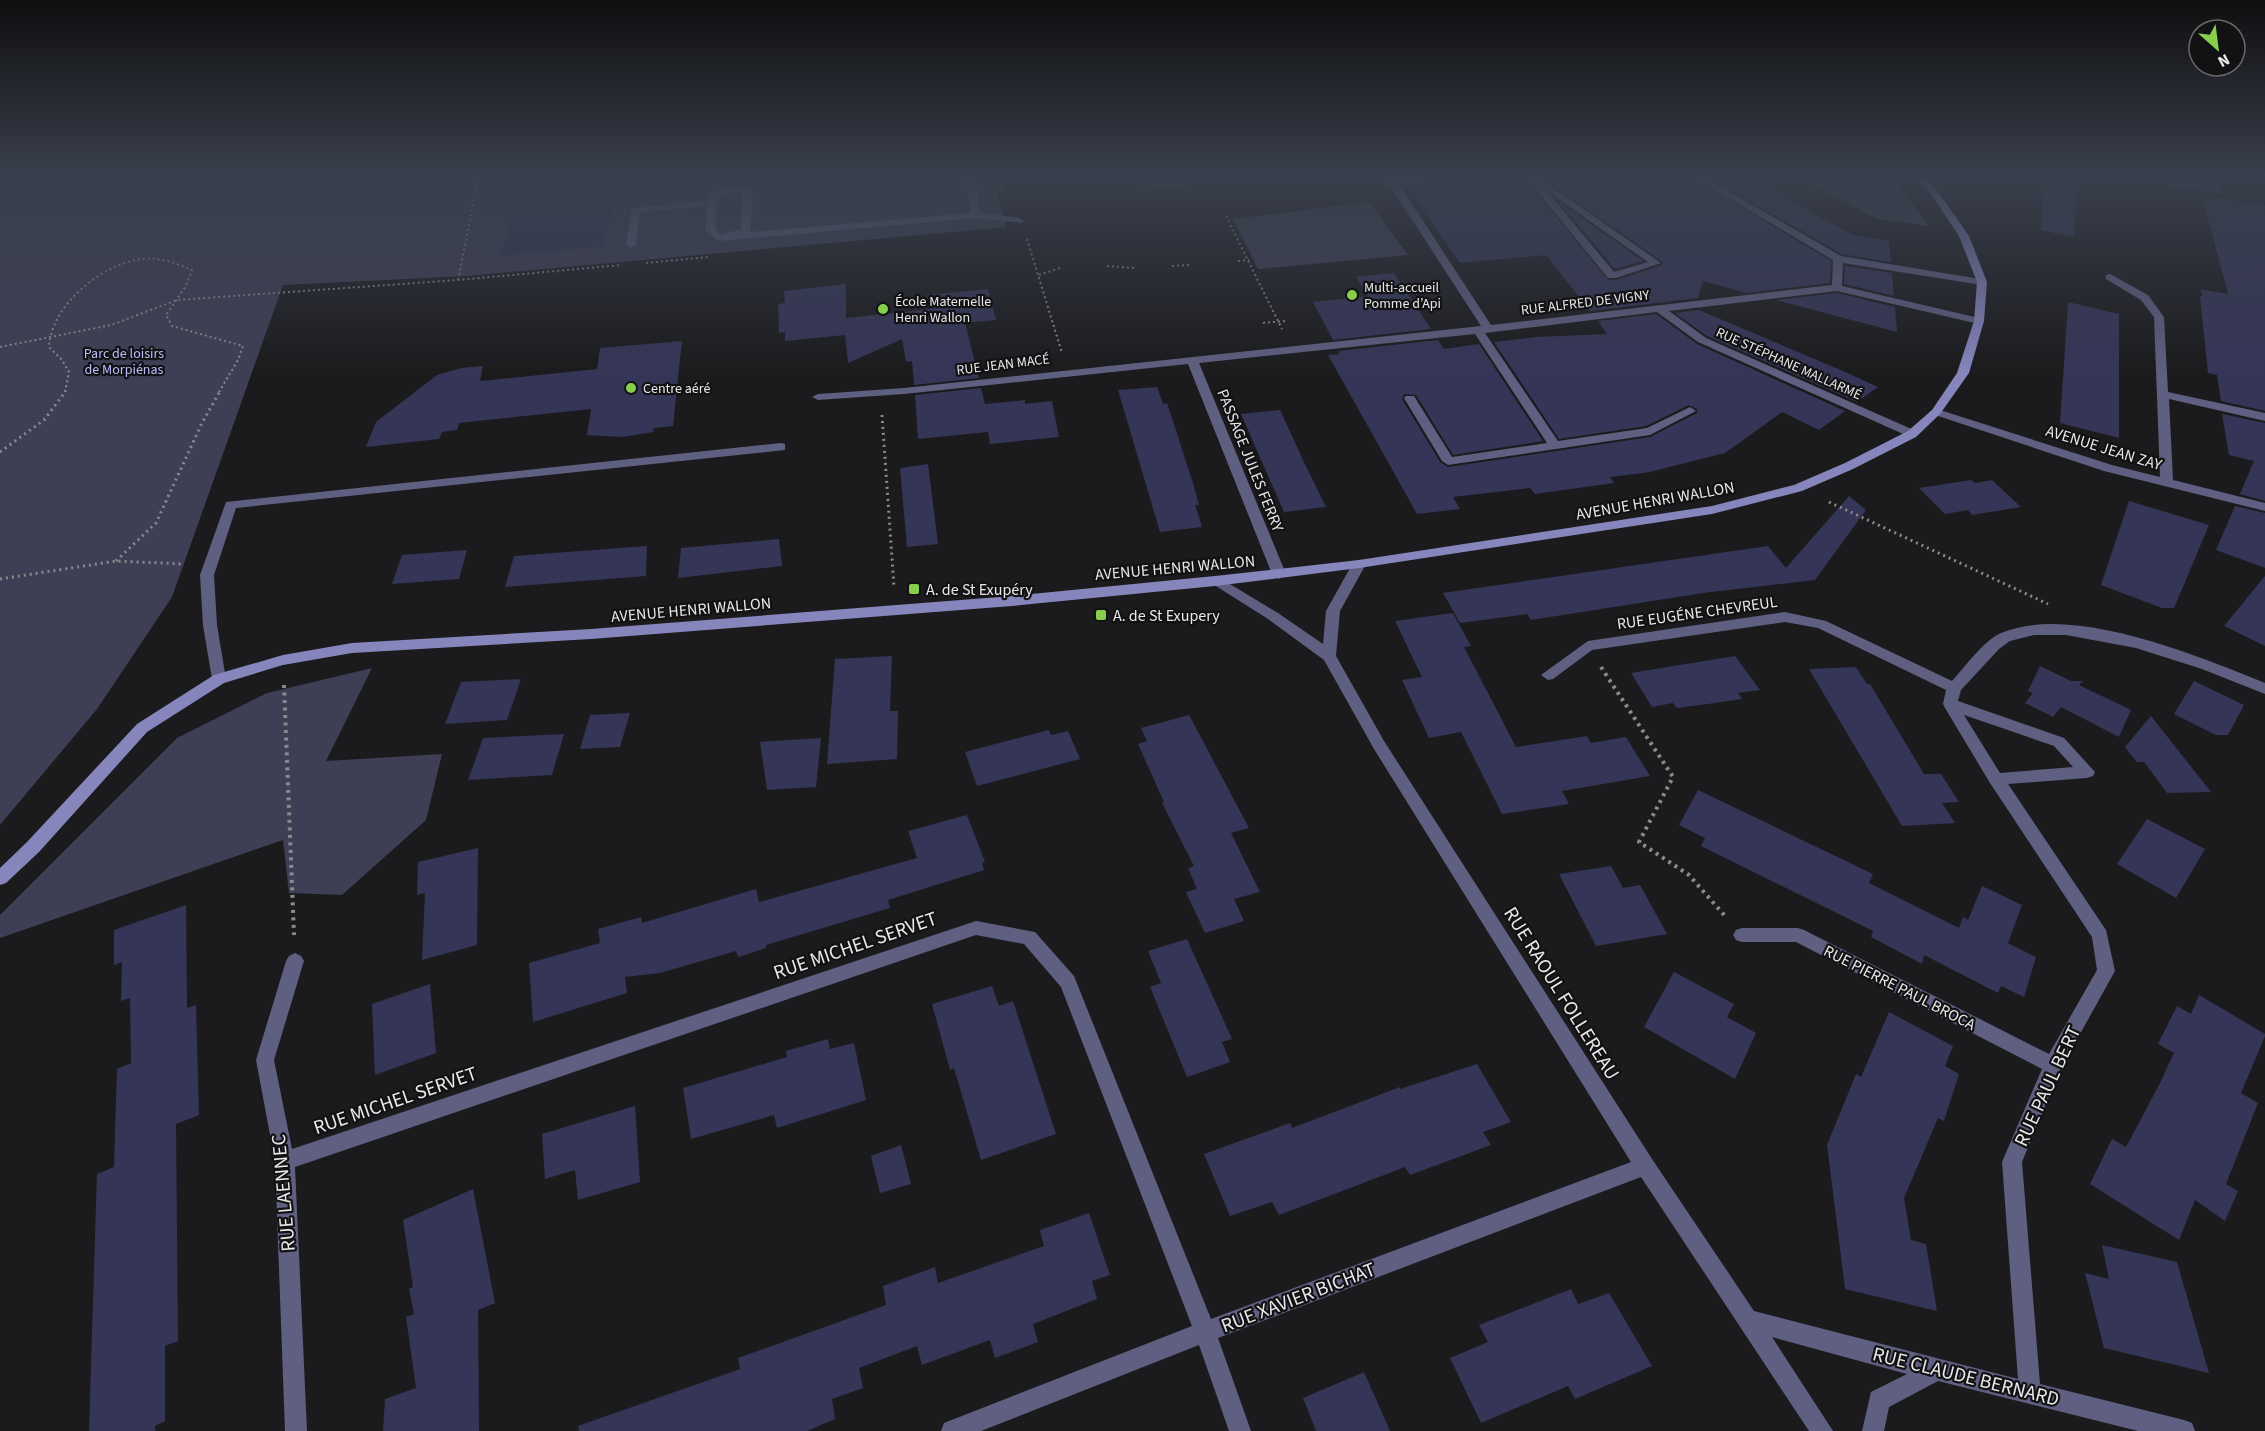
<svg xmlns="http://www.w3.org/2000/svg" width="2265" height="1431" font-family="'Source Sans 3',sans-serif">
<style>
.green{fill:#3e3f55}
.building{fill:#353557}
.lines{fill:none;stroke-linecap:round;stroke-linejoin:round}
.path-far2{stroke:#8a8a8c;stroke-width:2;stroke-dasharray:2 3;stroke-linecap:butt}
.path-far1{stroke:#8a8a8c;stroke-width:3;stroke-dasharray:2 4;stroke-linecap:butt}
.path{stroke:#8a8a8c;stroke-width:4;stroke-dasharray:3 4.5;stroke-linecap:butt}
.lane{fill:#5f5f81;fill-rule:evenodd}
.street{fill:#5f5f81;fill-rule:evenodd}
.secondary{fill:#8686bd;fill-rule:evenodd}
.poi-dot{fill:#87cf4b;stroke:#121214;stroke-width:2}
.labels{text-anchor:middle;stroke-width:4.5;stroke-linejoin:round;paint-order:stroke}
.far-poi-label{font-size:14px;fill:#e8e8e9;stroke:#121214;text-anchor:start}
.far-street-label{font-size:14px;fill:#e8e8e9;stroke:#121214}
.far-park-label{font-size:14px;fill:#bbbdfc;stroke:#121214}
.street-label{font-size:16px;fill:#e8e8e9;stroke:#121214}
.poi-label{font-size:16px;fill:#e8e8e9;stroke:#121214;text-anchor:start}
.near-street-label{font-size:20px;fill:#e8e8e9;stroke:#121214}
</style>
<rect width="100%" height="100%" fill="#1b1b1d"/>
<g class="green">
<path d="M0 175H991L1007 227 467 276 283 285 172 597 97 709 0 825Z"/>
<path d="M1794 175H1890L1929 226 1878 219Z"/>
<path d="M2106 175H2217L2222 194Z"/>
<path d="M1369 202 1408 255 1258 269 1233 219Z"/>
<path d="M372 668 326 761 442 754 426 820 342 895 289 893 283 840 0 938V915L177 738 267 693Z"/>
</g>
<g class="building">
<path d="M544 175H689L690 197 612 204 604 246 500 256 523 179 544 177Z"/>
<path d="M1488 175H1522L1608 280H1617L1662 265 1663 262 1538 175H1688L1831 261 1830 283 1747 293 1703 281 1698 298 1590 311 1546 255 1460 263 1406 186 1482 180Z"/>
<path d="M1704 175H1745L1853 235 1889 241 1891 262 1842 254Z"/>
<path d="M2043 176 2077 183 2074 238 2041 230Z"/>
<path d="M2202 196 2265 206V411L2221 401 2217 375 2208 373 2200 296H2202L2201 289 2228 294Z"/>
<path d="M1559 202 1643 261 1615 269Z"/>
<path d="M1845 266 1892 273 1894 296 1844 284Z"/>
<path d="M1394 273 1431 329 1333 340 1313 302 1368 296 1356 277Z"/>
<path d="M846 284V318L930 309 927 295 988 289 996 320 965 323 979 378 914 385 912 361 906 362 902 339 848 363 845 335 785 341V332L779 333 778 304 785 303 784 291Z"/>
<path d="M1837 293 1895 307 1897 332 1776 300Z"/>
<path d="M2068 302 2119 314V438L2060 423Z"/>
<path d="M1699 310 1843 371 1878 387 1857 402 1707 336 1675 313Z"/>
<path d="M1656 314 1697 344 1845 411 1819 430 1782 412 1725 453 1650 472 1610 477 1614 483 1535 494 1530 488 1453 497 1460 509 1417 514 1328 355 1340 354 1338 351 1438 340 1444 349 1479 344 1543 441 1453 455 1416 395 1404 394 1402 399 1440 462 1448 467 1650 437 1697 413V409L1689 405 1646 426 1559 439 1494 342 1537 337 1607 334 1598 321Z"/>
<path d="M682 341 673 426 654 428 653 432 623 437 587 435 591 409 459 423 457 430 442 432 439 439 366 447 376 422 437 375 461 368 483 366 480 381 597 369 600 348Z"/>
<path d="M1157 387 1163 404 1167 403 1193 483 1199 505H1195L1202 527 1160 532 1118 390Z"/>
<path d="M981 388 985 404 1025 400V404L1052 401 1059 437 990 444 988 432 918 439 915 395Z"/>
<path d="M1280 410 1303 460 1326 507 1284 512 1241 414Z"/>
<path d="M2222 414 2265 423V501L2240 494 2254 461 2229 455Z"/>
<path d="M928 464 938 544 907 547 900 468Z"/>
<path d="M1971 480 1975 483 1992 480 2021 507 1972 515 1968 510 1945 514 1919 488Z"/>
<path d="M1849 496 1866 510 1815 580 1703 593 1531 620 1527 614 1460 623 1443 593 1768 546 1786 568Z"/>
<path d="M2129 501 2209 525 2174 608H2162L2101 585Z"/>
<path d="M2235 506 2265 513V568L2216 550Z"/>
<path d="M779 539 782 566 678 578 681 548Z"/>
<path d="M647 546 646 576 505 587 514 556Z"/>
<path d="M467 550 459 579 392 584 402 555Z"/>
<path d="M2265 576V646L2224 626Z"/>
<path d="M1453 613 1471 646 1464 647 1516 747 1587 736 1591 743 1626 737 1650 776 1562 791 1569 804 1502 814 1461 732 1429 738 1402 680 1422 677 1395 621Z"/>
<path d="M892 656 890 711H898L897 759 827 764 835 659Z"/>
<path d="M1735 656 1760 690 1738 693 1742 699 1708 704 1677 708 1673 703 1652 707 1631 673Z"/>
<path d="M2040 666 2071 681H2083L2079 685 2131 710 2119 737 2061 707 2053 717 2025 703 2033 693 2028 691Z"/>
<path d="M1856 667 1867 684H1870L1924 774H1941L1959 802 1942 803 1955 823 1902 826 1809 669Z"/>
<path d="M521 679 507 720 445 724 461 682Z"/>
<path d="M2194 681 2244 705 2228 735H2216L2174 714Z"/>
<path d="M630 713 620 747 580 749 590 715Z"/>
<path d="M1189 715 1249 828 1231 833 1260 892 1234 899 1244 921 1205 933 1186 892 1197 889 1188 868 1194 866 1162 803 1164 802 1138 744 1147 741 1141 728Z"/>
<path d="M2151 716 2211 792 2167 793 2144 762H2137L2125 747Z"/>
<path d="M1049 730 1051 735 1068 731 1080 759 977 786 965 752Z"/>
<path d="M564 734 552 775 468 780 483 738Z"/>
<path d="M821 738 816 787 767 790 760 742Z"/>
<path d="M1698 790 1873 874 1869 883 1959 928 1963 917 1968 920 1982 886 2022 905 2008 943 2036 957 2024 997 2001 986 1998 993 1924 955 1922 964 1871 937 1873 931 1701 846 1705 838 1679 825Z"/>
<path d="M967 815 985 862 982 863 984 870 888 900 890 908 766 945V948L738 957 736 951 660 973 625 977 627 993 533 1022 529 963 600 943 598 929 641 917 642 923 756 889 759 902 917 858 908 831Z"/>
<path d="M2147 819 2205 849 2176 898 2117 864Z"/>
<path d="M478 848 477 945 422 960 425 893 417 895 418 862Z"/>
<path d="M1611 866 1623 888 1640 885 1667 934 1596 946 1559 874Z"/>
<path d="M186 905 187 1008 196 1005 199 1115 176 1124 178 1341 165 1346V1421L155 1426V1431H89L97 1174 114 1167 117 1069 131 1063 130 998 121 1001 122 962 114 965V930Z"/>
<path d="M1187 939 1232 1039 1222 1042 1230 1062 1187 1077 1150 987 1161 983 1148 951Z"/>
<path d="M1674 972 1734 1004 1727 1017 1756 1033 1735 1079 1644 1027Z"/>
<path d="M430 984 436 1053 375 1075 372 1004Z"/>
<path d="M992 986 999 1006 1013 1001 1056 1134 981 1160 954 1068 950 1070 932 1004Z"/>
<path d="M2199 995 2265 1034V1036L2241 1093 2258 1103 2226 1184 2238 1191 2225 1221 2195 1200 2179 1240 2090 1184 2112 1139 2126 1147 2159 1085 2174 1053 2158 1044 2177 1006 2191 1014Z"/>
<path d="M1889 1012 1953 1046 1945 1066 1959 1074 1944 1121 1938 1118 1904 1198 1911 1240 1926 1244 1937 1311 1845 1289 1827 1145 1856 1074 1861 1077Z"/>
<path d="M828 1039 830 1049 854 1043 866 1100 777 1128 774 1115 691 1139 683 1088 787 1057 786 1051Z"/>
<path d="M1477 1064 1511 1122 1483 1132 1491 1145 1410 1175 1405 1167 1279 1215 1272 1202 1230 1216 1204 1154 1290 1123 1292 1128 1400 1087V1089Z"/>
<path d="M635 1106 640 1182 578 1200 575 1170 545 1179 542 1134Z"/>
<path d="M901 1145 911 1184 880 1193 871 1156Z"/>
<path d="M473 1189 495 1303 478 1310 479 1431H383L385 1399 416 1388 406 1317 414 1314 409 1289 413 1287 403 1220Z"/>
<path d="M1089 1213 1110 1275 1092 1281 1097 1299 1033 1324 1038 1342 995 1358 990 1340 922 1365 917 1346 859 1368 863 1388 832 1399 835 1419 807 1431H579L578 1426 740 1369 738 1358 886 1305 883 1286 935 1267 938 1283 1044 1246 1040 1230Z"/>
<path d="M2102 1245 2177 1262 2209 1373 2104 1348 2085 1273 2109 1279Z"/>
<path d="M1571 1289 1578 1304 1609 1293 1652 1366 1575 1399 1568 1386 1481 1423 1450 1358 1488 1342 1479 1325Z"/>
<path d="M1364 1372 1390 1431H1316L1303 1398Z"/>
</g>
<g class="lines">
<g class="path-far2">
<path d="M1173 175 1177 185"/>
<path d="M998 181 1003 197"/>
<path d="M1201 182 1213 175"/>
<path d="M1143 188 1289 175"/>
<path d="M1226 216 1282 329"/>
<path d="M1027 239 1062 353"/>
<path d="M1238 261 1249 260"/>
<path d="M646 263 708 257"/>
<path d="M1107 266 1135 268"/>
<path d="M1172 266 1190 265"/>
<path d="M1039 275 1060 268"/>
<path d="M458 280 479 175"/>
<path d="M1263 323 1285 321"/>
<path d="M0 347 111 325 177 300 458 280 621 265"/>
<path d="M65 392 69 372 62 360 49 347C51 305 102 264 142 259 160 257 176 263 192 270L186 286 166 315 172 326 243 346 238 360 219 392"/>
</g>
<g class="path-far1">
<path d="M882 415 894 587"/>
<path d="M0 452 44 420 66 391"/>
<path d="M1829 502 2048 604"/>
<path d="M116 561 156 523 202 423 220 391"/>
<path d="M0 579 116 561 183 564"/>
</g>
<g class="path">
<path d="M1601 667 1673 777 1639 842 1689 875 1725 916"/>
<path d="M284 685 294 935"/>
</g>
<g class="lane">
<path d="M966 175H975L980 213 1019 218 1024 221 1022 223 976 218 719 241 705 230 707 206 640 212 636 245 631 248 626 245 632 208 707 201 709 194C722 188 737 182 751 190L753 205 750 232 971 213ZM730 192 742 193 741 229 721 235 715 229 717 197Z"/>
<path d="M781 443 785 444V450L236 508 214 575 217 625 226 679 219 684 212 679 203 625 200 575 226 502Z"/>
</g>
<g class="street">
<path d="M1383 175H1392L1395 179 1486 175 1482 178 1399 184 1491 325 1832 285 1833 260 1690 175H1700L1841 256 1986 280V284L1982 285 1843 263 1842 286 1979 318 1984 321 1979 324 1837 291 1669 311 1706 338 1916 431 1918 434 1912 438 1698 342 1657 312 1485 333 1558 441 1647 428 1686 409 1690 407 1696 411 1650 435 1448 465 1442 461 1404 398 1406 396H1414L1452 457 1547 443 1475 334 1199 363 1286 574 1279 579 1272 574 1188 364 904 394 818 400 812 397 818 394 904 388 1481 326Z"/>
<path d="M1524 175H1535L1661 263 1616 278H1608ZM1546 190 1648 262 1614 272Z"/>
<path d="M2110 274 2148 295 2164 317 2168 392 2265 413V421L2169 399 2173 480 2265 503V511L2104 471 1932 414 1930 412 1936 408 1940 410 2112 465 2160 477 2154 317 2141 300 2106 279V275Z"/>
<path d="M1359 560 1366 564 1340 611 1336 656 1384 741 1652 1159 1754 1311 2018 1379 2002 1162 2042 1069 1796 942H1742L1736 940 1733 935 1736 930 1742 928H1798L1804 930 2049 1054 2097 970 2092 937 1990 783 1945 708 1943 704 1946 690 1818 628 1785 622 1592 650 1553 679 1548 680 1541 675 1588 641 1785 612 1826 621 1952 681C1966 666 1982 642 2001 633 2071 603 2198 656 2265 683V694L2202 669 2136 648 2066 635H2034L2010 641 1999 649 1961 690 1958 701 2064 738 2095 772 2093 776 2087 778 2008 784 2106 930 2115 971 2060 1070 2022 1162 2040 1384 2184 1420 2192 1423 2195 1431H2138L1938 1381 1889 1407 1884 1431H1862L1871 1392 1907 1374 1772 1337 1833 1431H1809L1641 1177 1218 1338 1251 1431H1229L1199 1345 981 1431H941L944 1423 1192 1326 1061 987 1024 944 976 935 295 1167 307 1431H285L275 1161 256 1060 286 961 289 956 295 953 301 956 304 961 274 1060 292 1149 976 921 1035 932 1074 976 1211 1319 1631 1162 1374 749 1324 660 1268 619 1208 581 1215 576 1220 578 1278 613 1323 644 1326 611 1354 561ZM1964 715 2054 746 2073 767 2000 773Z"/>
</g>
<path class="secondary" d="M1914 175H1923L1939 193 1969 236 1987 282 1984 321 1969 373 1940 414 1916 437 1853 469 1802 491 1712 514 1359 568 1215 586 1012 606 591 639 352 653 283 665 224 683 147 732 39 852 6 883 0 885V868L27 842 137 724 214 675 283 655 352 643 591 629 1012 596 1215 576 1359 560 1712 506 1794 485 1845 463 1908 431 1932 410 1957 373 1974 321 1977 282 1959 236 1933 197Z"/>
</g>
<linearGradient id="sky" x2="0" y2="1"><stop stop-color="#0f0f10"/><stop offset="0.47" stop-color="#393f4c"/><stop offset="1" stop-color="#393f4c" stop-opacity="0"/></linearGradient>
<rect width="2265" height="375" fill="url(#sky)"/>
<g class="poi-dot">
<circle cx="1352" cy="295" r="6"/>
<circle cx="883" cy="309" r="6"/>
<circle cx="631" cy="388" r="6"/>
<rect x="908" y="583" width="12" height="12" rx="3"/>
<rect x="1095" y="609" width="12" height="12" rx="3"/>
</g>
<g class="labels">
<g class="far-poi-label">
<text x="1364" y="292">Multi-accueil<tspan x="1364" dy="16">Pomme d’Api</tspan></text>
<text x="895" y="306">École Maternelle<tspan x="895" dy="16">Henri Wallon</tspan></text>
<text x="643" y="393">Centre aéré</text>
</g>
<g class="far-street-label">
<text transform="translate(1585 302) rotate(-7)" y="5">RUE ALFRED DE VIGNY</text>
<text transform="translate(1789 363) rotate(24)" y="5">RUE STÉPHANE MALLARMÉ</text>
<text transform="translate(1003 364) rotate(-7)" y="5">RUE JEAN MACÉ</text>
</g>
<g class="far-park-label">
<text x="124" y="358">Parc de loisirs<tspan x="124" dy="16">de Morpiénas</tspan></text>
</g>
<g class="street-label">
<text transform="translate(2104 447) rotate(17)" y="6">AVENUE JEAN ZAY</text>
<text transform="translate(1251 460) rotate(68)" y="6">PASSAGE JULES FERRY</text>
<text transform="translate(1655 500) rotate(-10)" y="6">AVENUE HENRI WALLON</text>
<text transform="translate(1175 567) rotate(-5)" y="6">AVENUE HENRI WALLON</text>
<text transform="translate(691 609) rotate(-5)" y="6">AVENUE HENRI WALLON</text>
<text transform="translate(1697 612) rotate(-8)" y="6">RUE EUGÉNE CHEVREUL</text>
<text transform="translate(1900 987) rotate(27)" y="6">RUE PIERRE PAUL BROCA</text>
</g>
<g class="poi-label">
<text x="926" y="595">A. de St Exupéry</text>
<text x="1113" y="621">A. de St Exupery</text>
</g>
<g class="near-street-label">
<text transform="translate(855 945) rotate(-19)" y="7">RUE MICHEL SERVET</text>
<text transform="translate(1562 993) rotate(58)" y="7">RUE RAOUL FOLLEREAU</text>
<text transform="translate(2047 1086) rotate(-65)" y="7">RUE PAUL BERT</text>
<text transform="translate(395 1100) rotate(-19)" y="7">RUE MICHEL SERVET</text>
<text transform="translate(283 1193) rotate(-95)" y="7">RUE LAENNEC</text>
<text transform="translate(1298 1297) rotate(-21)" y="7">RUE XAVIER BICHAT</text>
<text transform="translate(1966 1376) rotate(14)" y="7">RUE CLAUDE BERNARD</text>
</g>
</g>
<g transform="translate(2217 48) rotate(152)"><circle r="28" fill="#121214" stroke="#686869" stroke-width="1.5"/>
<path d="M0-4.5L10 22L0 15L-10 22Z" fill="#87cf4b"/>
<text y="-9" font-size="16" font-weight="bold" text-anchor="middle" fill="#e8e8e9">N</text>
</g>
</svg>
